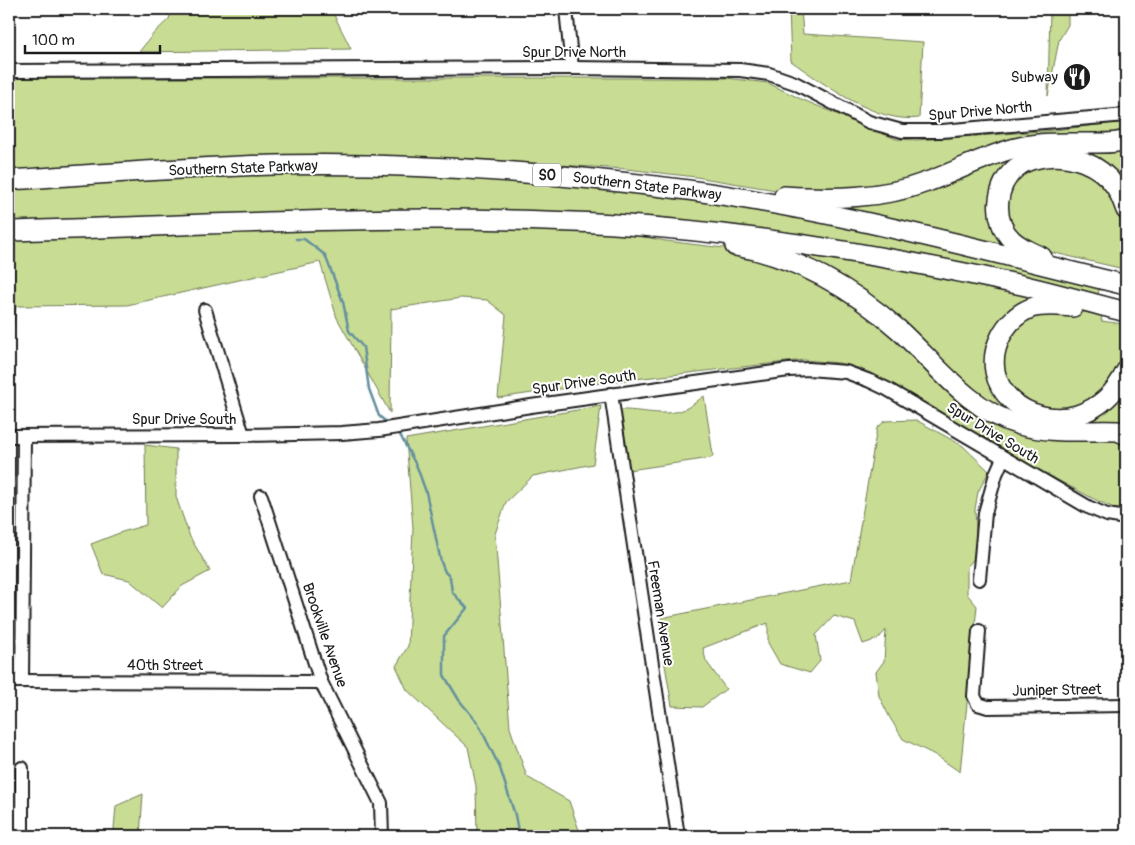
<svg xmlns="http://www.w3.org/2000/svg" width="1135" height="845" font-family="Pangolin,sans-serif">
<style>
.green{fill:#c8dd93;stroke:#727c58}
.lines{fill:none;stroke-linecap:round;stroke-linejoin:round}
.stream{stroke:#65909f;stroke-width:2.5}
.minor-casing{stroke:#1c1c1c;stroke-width:16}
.highway-casing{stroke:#1c1c1c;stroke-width:22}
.minor{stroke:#fff;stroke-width:12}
.highway{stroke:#fff;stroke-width:19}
.labels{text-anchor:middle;stroke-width:4;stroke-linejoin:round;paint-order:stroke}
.shield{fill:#fff;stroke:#606060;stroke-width:1}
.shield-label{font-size:14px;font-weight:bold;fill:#1c1c1c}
.street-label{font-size:15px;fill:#1c1c1c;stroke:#fff}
.poi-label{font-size:15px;fill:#1c1c1c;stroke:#fff;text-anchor:end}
</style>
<rect width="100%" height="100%" fill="#fff"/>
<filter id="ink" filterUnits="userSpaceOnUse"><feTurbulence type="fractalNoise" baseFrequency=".02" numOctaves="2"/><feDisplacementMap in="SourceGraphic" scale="10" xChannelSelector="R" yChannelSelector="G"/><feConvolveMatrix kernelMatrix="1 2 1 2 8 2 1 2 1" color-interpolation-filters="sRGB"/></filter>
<g filter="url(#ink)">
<g class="green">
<path d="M172 9H331L351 49 139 52 154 33 169 19Z"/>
<path d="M789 9H801L803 34 923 42 919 118C876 124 824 84 791 61Z"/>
<path d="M1050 9H1068V25L1059 40 1048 96Z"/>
<path d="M9 78H726L768 83 801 99 896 139 916 140 991 135 1055 130 1114 123 1121 122 1123 127 1122 137H1082L888 188 782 191 696 177 626 169 493 161 339 155 9 171Z"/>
<path d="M1124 146 1126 150V199L1092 160 1010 164 1005 240 1003 244 987 242 835 207 1008 154Z"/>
<path d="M1067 160 1109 184 1122 217 1124 269 1033 248 1004 221V188L1017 170Z"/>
<path d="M261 172C363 173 465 175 568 184 590 186 613 187 636 190 793 211 946 248 1100 285L1098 294 1000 271 900 250 765 230 9 222V188Z"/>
<path d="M502 226 625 233 666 241 732 249 784 264 875 315 992 418 1119 434 1126 443V501H1123L1121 509H1116L1094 499 1027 464 890 384 861 369 839 363 804 360 608 382 498 398 506 315 487 300 461 298 391 309 390 413 337 318 320 262 127 305 16 306 11 349H9V239L281 230Z"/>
<path d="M792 251C874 258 956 277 1036 295L1035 300C1022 305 1008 312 999 323 979 350 988 392 1016 411 1035 423 1066 425 1086 416 1101 410 1112 399 1122 387L1126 391V428L1121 426C1082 426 1044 429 1008 415 968 401 925 350 895 321 865 293 828 272 791 257Z"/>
<path d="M1067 308 1102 316 1101 321 1124 324 1123 353 1120 366 1100 399 1068 413 1034 410 999 374 1006 331 1023 315Z"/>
<path d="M704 396 713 455 711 458 629 470 619 410C640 409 665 418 685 409 692 406 698 400 704 396Z"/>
<path d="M601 406 593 464 533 476 506 502 495 534 510 728 527 777 569 801 581 836H477L476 786 468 747 407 690 396 666 408 646 413 528 406 439Z"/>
<path d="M916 420 963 446 989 471 978 492 975 509 977 555 967 567V594L977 606 960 772 935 755 903 739 890 718 879 696 876 672 884 661 886 630 878 639 863 644 855 622 834 616 816 635 820 661 810 673 780 664 768 643V623L703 648 706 661 726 689 702 707 672 706 661 642V618L851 580 877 428 885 421Z"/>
<path d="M145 445 176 449V497L190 537 210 571 182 586 162 608 129 580 103 574 91 544 122 532 146 525Z"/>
<path d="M143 794 140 836H114V828L116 806Z"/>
</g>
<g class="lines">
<g class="stream">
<path d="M296 239H304L325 255 343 302 349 331 363 347 369 389 379 416 385 421"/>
<path d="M399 433 417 467 426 492 441 562 445 572 450 577 452 592 467 608 444 636V675L459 700 478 723 500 768 515 815 519 836"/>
</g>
<defs>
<g id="minor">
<path d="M566 9 572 68"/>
<path d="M9 71 572 68 740 70 769 74 795 83 869 122 902 131H942L1126 115"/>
<path d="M205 310 243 435"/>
<path d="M611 394 678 836"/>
<path d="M9 436 243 435 342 433 379 430 531 406 789 370 809 369 846 372 870 381 887 389 1088 507 1107 515 1126 518"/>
<path d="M261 496 321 682 381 803 382 836"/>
<path d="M979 579 985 513 996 474 1003 458"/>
<path d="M979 631 974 696 978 704 988 707 1126 705"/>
<path d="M9 681 321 682"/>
<path d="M22 681 24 436"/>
<path d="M22 768V836"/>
</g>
<g id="highway">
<path d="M9 180C86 175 164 169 241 166 390 160 541 171 688 190 836 210 981 250 1126 285"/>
<path d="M784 196C831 199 882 199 927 182 958 171 988 154 1020 147 1042 142 1066 143 1089 143 1101 143 1114 144 1126 140"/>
<path d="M9 231C210 225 412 212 614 224 749 233 884 255 1017 284 1053 292 1090 303 1126 312"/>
<path d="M735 246C796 256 853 289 899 330 936 364 970 411 1020 425 1051 434 1086 430 1118 431L1126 435"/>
<path d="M1042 257C1031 252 1021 248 1012 240 992 221 995 185 1016 168 1024 161 1034 159 1044 157 1070 153 1100 164 1115 186 1120 193 1123 202 1126 210"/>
<path d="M1073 307C1059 306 1044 304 1031 308 1018 313 1007 324 1001 336 975 387 1029 429 1077 415 1100 408 1116 392 1126 371"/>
</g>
</defs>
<use href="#minor" class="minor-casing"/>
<use href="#highway" class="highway-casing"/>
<use href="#minor" class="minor"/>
<use href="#highway" class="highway"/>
</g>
</g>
<defs>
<symbol id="restaurant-disc" viewBox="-11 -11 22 22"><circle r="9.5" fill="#1c1c1c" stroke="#fff"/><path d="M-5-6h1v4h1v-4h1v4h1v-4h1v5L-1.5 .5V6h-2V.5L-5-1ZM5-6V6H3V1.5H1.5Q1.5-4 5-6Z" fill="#fff"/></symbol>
</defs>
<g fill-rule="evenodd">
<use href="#restaurant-disc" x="1061" y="61" width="32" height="32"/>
</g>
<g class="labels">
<rect class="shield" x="533" y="163.5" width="28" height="23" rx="4"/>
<g class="shield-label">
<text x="547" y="180">SO</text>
</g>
<g class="street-label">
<text x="574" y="57">Spur Drive North</text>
<text transform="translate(980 111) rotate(-5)" y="5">Spur Drive North</text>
<text transform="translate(243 168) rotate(-2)" y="5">Southern State Parkway</text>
<text transform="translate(647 186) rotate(7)" y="5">Southern State Parkway</text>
<text transform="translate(584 382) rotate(-8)" y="5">Spur Drive South</text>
<text x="184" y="424">Spur Drive South</text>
<text transform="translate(993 433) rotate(31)" y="5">Spur Drive South</text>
<text transform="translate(661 613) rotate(81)" y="5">Freeman Avenue</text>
<text transform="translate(325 635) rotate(71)" y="5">Brookville Avenue</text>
<text x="165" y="670">40th Street</text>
<text transform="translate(1057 690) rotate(-1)" y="5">Juniper Street</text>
</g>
<g class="poi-label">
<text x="1058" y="82">Subway</text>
</g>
</g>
<rect width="1135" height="845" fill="none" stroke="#fff" stroke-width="30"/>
<rect x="15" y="15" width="1105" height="815" fill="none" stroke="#1c1c1c" stroke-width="2" filter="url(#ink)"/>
<path d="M25 45v8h135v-8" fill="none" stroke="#1c1c1c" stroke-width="2.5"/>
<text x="32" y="45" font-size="15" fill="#1c1c1c" stroke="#ffffff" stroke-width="4" paint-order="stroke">100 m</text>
</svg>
